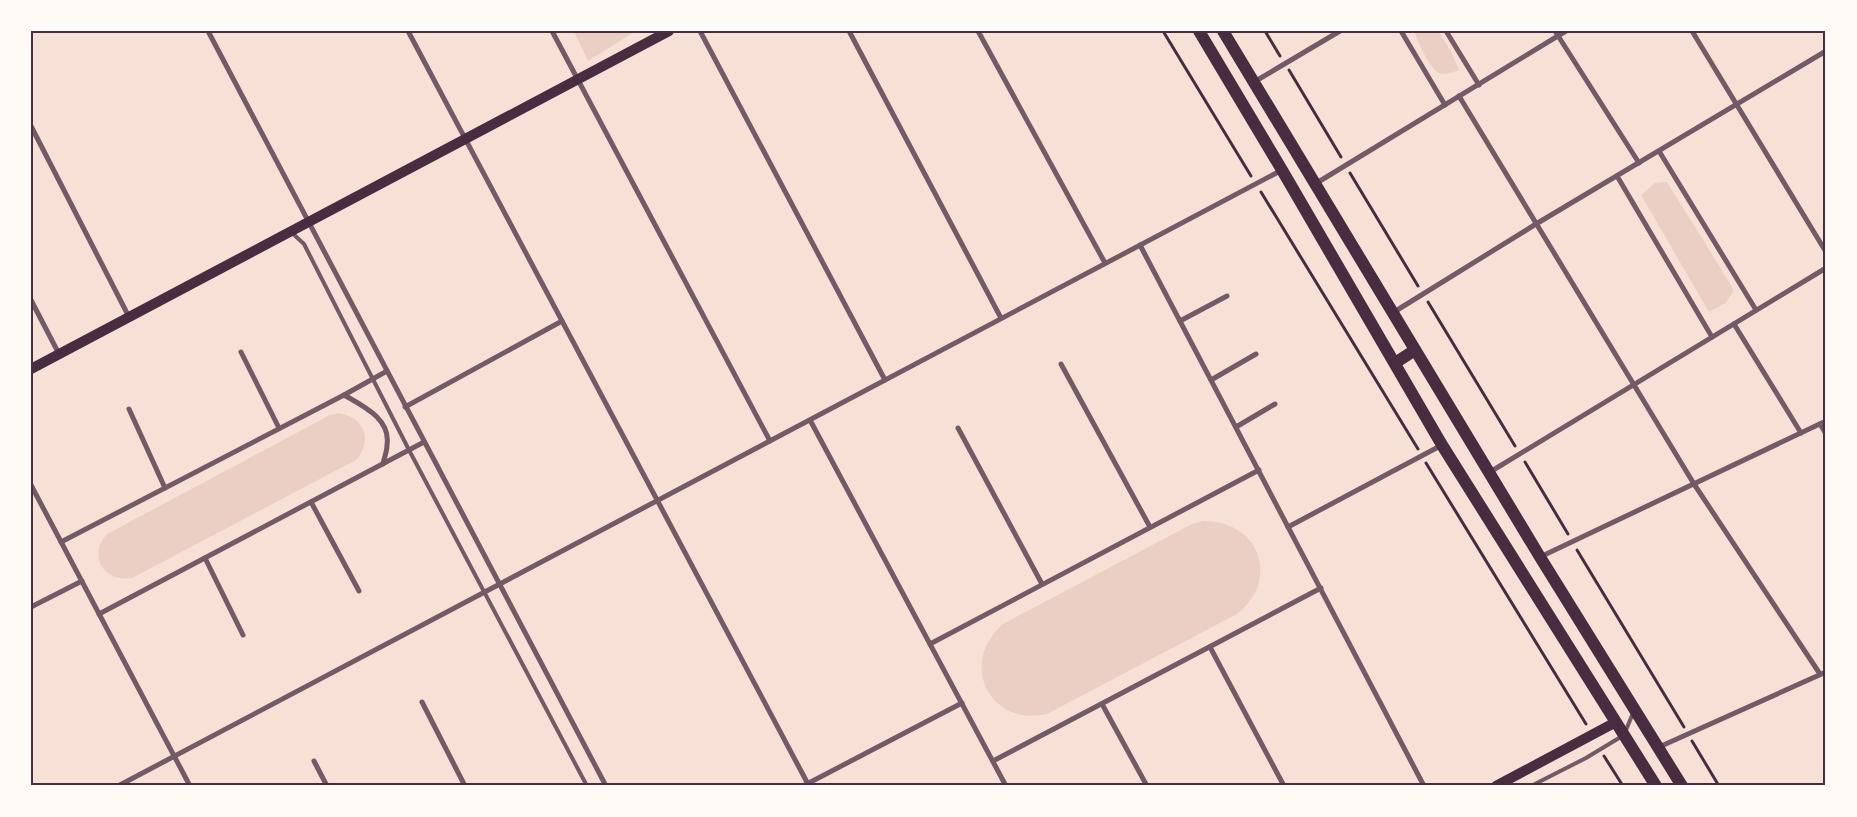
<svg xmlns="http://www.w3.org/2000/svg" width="1857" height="817" font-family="Merriweather,serif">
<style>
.green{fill:#ebcfc5}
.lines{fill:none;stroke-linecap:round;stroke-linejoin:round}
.path{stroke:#4a2c40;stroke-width:3}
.service{stroke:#755966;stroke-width:4}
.minor{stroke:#755966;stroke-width:5}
.secondary{stroke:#4a2c40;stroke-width:10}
.primary{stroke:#4a2c40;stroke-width:12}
.neatline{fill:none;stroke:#4a2c40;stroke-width:2}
</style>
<rect width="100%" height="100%" fill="#f7e1d7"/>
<g class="green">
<path d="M574 31H633L634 32 588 61Z"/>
<path d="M1414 31H1438L1451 51 1459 70C1453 72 1446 76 1439 73 1430 69 1417 41 1414 31Z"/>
<path d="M1667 182 1734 290 1726 303 1709 312 1641 195 1655 183Z"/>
<path d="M339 413C365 418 373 440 356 460L132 578C104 583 87 556 107 534L330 415Z"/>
<path d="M1203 521C1259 520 1281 580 1237 614L1047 714C989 727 958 663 1003 624L1192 524Z"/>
</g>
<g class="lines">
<g class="path">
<path d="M1163 31 1251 176"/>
<path d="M1265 31 1280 56"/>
<path d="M1289 70 1341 157"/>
<path d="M1350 173 1418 286"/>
<path d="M1261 192 1418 449"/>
<path d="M1428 302 1515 446"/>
<path d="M1525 462 1568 534"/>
<path d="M1426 463 1586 724"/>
<path d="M1577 550 1684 727"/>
<path d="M1692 741 1719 786"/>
<path d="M1604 756 1623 786"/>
</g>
<g class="service">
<path d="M291 232 304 244 409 450 587 786"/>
<path d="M1531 786 1586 758 1624 735 1633 713"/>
</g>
<g class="minor">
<path d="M208 31 606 786"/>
<path d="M408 31 809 786"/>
<path d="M552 31 770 441"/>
<path d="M700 31 885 380"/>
<path d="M849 31 1001 318"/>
<path d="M978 31 1105 263"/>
<path d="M1401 31 1445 105"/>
<path d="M1446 31 1479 85"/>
<path d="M1555 31 1639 163"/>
<path d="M1692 31 1826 252"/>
<path d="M1254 82 1340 31"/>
<path d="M1459 96 1694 484 1820 674"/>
<path d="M31 126 129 317"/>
<path d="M1659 151 1756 310"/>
<path d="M1617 176 1712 337"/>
<path d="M1315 184 1566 31"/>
<path d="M1140 245 1424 786"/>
<path d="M31 300 59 354"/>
<path d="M1394 312 1536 224 1826 51"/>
<path d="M1180 321 1227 296"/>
<path d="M1734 324 1801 433"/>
<path d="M241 352 279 428"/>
<path d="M1061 364 1150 527"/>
<path d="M1211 380 1256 354"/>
<path d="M344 395 387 371"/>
<path d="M405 407 562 321"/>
<path d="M129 409 165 488"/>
<path d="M810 420 1006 786"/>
<path d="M1820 424 1826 434"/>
<path d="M1236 427 1275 404"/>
<path d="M958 428 1042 584"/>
<path d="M1490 472 1826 268"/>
<path d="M31 485 190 786"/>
<path d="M311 502 359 591"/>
<path d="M1288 527 1442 445"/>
<path d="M61 542 344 395C363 406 391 419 387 445 387 452 384 458 383 464"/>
<path d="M1540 557 1826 421"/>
<path d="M205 558 243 635"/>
<path d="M31 607 82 581"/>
<path d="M99 614 424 442"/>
<path d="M930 644 1259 470"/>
<path d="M1210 647 1284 786"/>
<path d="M422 702 465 786"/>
<path d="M1102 704 1147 786"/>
<path d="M1659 747 1826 672"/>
<path d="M314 761 327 786"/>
<path d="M993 761 1321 588"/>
<path d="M118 786 1282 170"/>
<path d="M803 786 962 703"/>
</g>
<g class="secondary">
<path d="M31 369 669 31"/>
<path d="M1496 786 1616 722"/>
</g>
<g class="primary">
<path d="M1199 31 1282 170 1442 445 1656 786"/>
<path d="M1223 31 1540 557 1682 786"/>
<path d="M1395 363 1415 350"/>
</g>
</g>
<rect width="1857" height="817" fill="none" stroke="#fffaf5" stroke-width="65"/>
<rect x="32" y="32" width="1792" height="752" class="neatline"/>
</svg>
